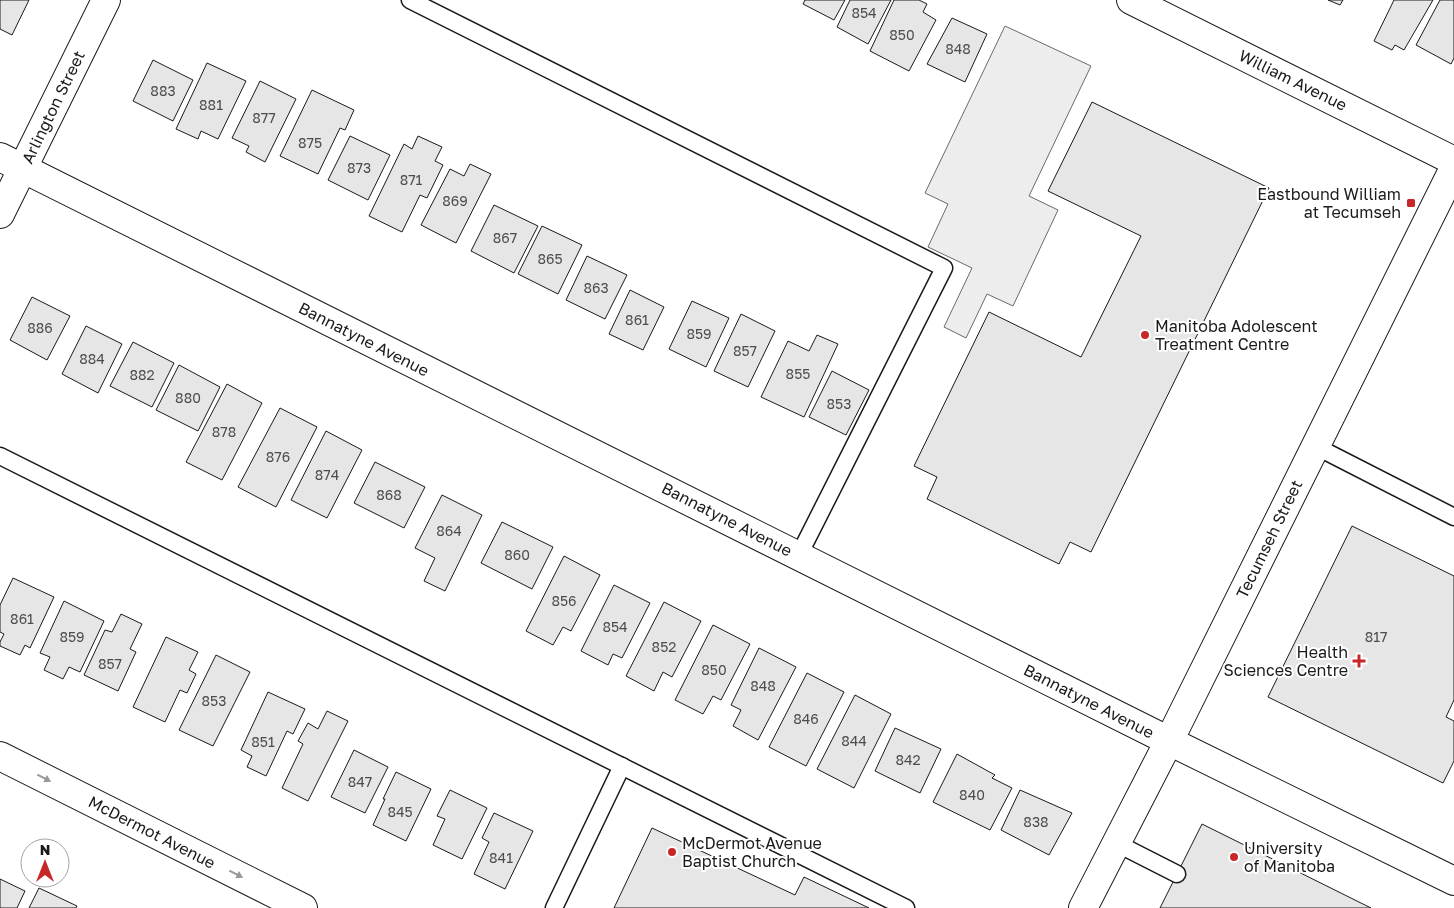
<svg xmlns="http://www.w3.org/2000/svg" width="1454" height="908" font-family="'Golos Text',sans-serif">
<style>
.built{fill:#ededed;stroke:#6a6a6a}
.building{fill:#e6e6e6;stroke:#1a1a1a}
.lines{fill:none;stroke-linecap:round;stroke-linejoin:round}
.service-casing{stroke:#1a1a1a;stroke-width:19}
.minor-casing{stroke:#1a1a1a;stroke-width:30}
.tertiary-casing{stroke:#1a1a1a;stroke-width:30}
.secondary-casing{stroke:#1a1a1a;stroke-width:30}
.service{stroke:#fff;stroke-width:16}
.minor{stroke:#fff;stroke-width:28}
.tertiary{stroke:#fff;stroke-width:28}
.secondary{stroke:#fff;stroke-width:28}
.oneway{fill:#989898}
.poi-dot{fill:#c62828;stroke:#fff;stroke-width:2}
.labels{text-anchor:middle;stroke-width:4;stroke-linejoin:round;paint-order:stroke}
.number-label{font-size:14px;fill:#4d4d4d}
.street-label{font-size:16px;fill:#1a1a1a;stroke:#fff}
.poi-label{font-size:16px;fill:#1a1a1a;stroke:#fff;text-anchor:start}
</style>
<rect width="100%" height="100%" fill="#fff"/>
<path class="built" d="M1005 26 1091 66 1029 196 1058 210 1013 306 987 294 966 338 944 327 972 268 928 247 948 204 925 193Z"/>
<g class="building">
<path d="M0 0H29L12 35 0 29Z"/>
<path d="M805 0H845L834 20 803 4Z"/>
<path d="M850 0H891L868 44 837 27Z"/>
<path d="M894 0H919L927 4 923 12 936 20 909 71 870 51Z"/>
<path d="M1328 0H1343L1340 5Z"/>
<path d="M1394 0H1433L1404 50 1395 45 1392 50 1374 41Z"/>
<path d="M1440 0H1454V58L1451 64 1416 45Z"/>
<path d="M952 18 987 34 965 82 927 64Z"/>
<path d="M153 60 193 80 173 121 133 101Z"/>
<path d="M207 63 246 81 218 139 201 131 198 139 176 129Z"/>
<path d="M260 81 296 99 265 162 246 152 249 146 232 138Z"/>
<path d="M312 90 354 110 345 130 340 128 318 174 280 156Z"/>
<path d="M1092 102 1269 188 1091 552 1070 542 1059 564 927 499 937 477 914 466 989 312 1081 357 1141 236 1048 191Z"/>
<path d="M350 136 390 155 368 200 328 180Z"/>
<path d="M418 136 442 147 435 161 443 165 427 198 420 195 402 232 369 216 404 144 412 149Z"/>
<path d="M470 164 491 174 456 243 421 225 450 169 464 176Z"/>
<path d="M494 205 538 226 514 273 471 251Z"/>
<path d="M542 226 582 245 558 294 518 274Z"/>
<path d="M587 256 627 275 605 319 566 300Z"/>
<path d="M630 290 664 307 643 350 609 334Z"/>
<path d="M32 297 70 316 47 360 10 340Z"/>
<path d="M692 301 729 318 706 367 669 349Z"/>
<path d="M741 314 775 331 748 387 714 371Z"/>
<path d="M86 326 122 344 98 393 62 374Z"/>
<path d="M817 335 838 344 804 417 761 397 788 341 809 351Z"/>
<path d="M133 342 174 363 152 407 110 386Z"/>
<path d="M179 365 220 387 198 431 156 410Z"/>
<path d="M832 371 869 390 846 435 809 417Z"/>
<path d="M227 384 262 403 222 480 186 462Z"/>
<path d="M280 408 317 427 276 507 238 487Z"/>
<path d="M326 431 362 450 327 518 291 500Z"/>
<path d="M375 462 425 487 404 528 354 503Z"/>
<path d="M442 495 482 515 445 591 424 581 435 558 415 548Z"/>
<path d="M502 522 553 547 532 589 481 563Z"/>
<path d="M1352 526 1454 576V700L1446 717 1454 721V761L1443 783 1268 697Z"/>
<path d="M564 556 600 575 571 631 563 627 553 645 526 631Z"/>
<path d="M13 578 54 597 30 648 25 645 20 655 0 646V642L4 634 0 632V605Z"/>
<path d="M614 585 650 603 622 658 613 654 608 665 581 651Z"/>
<path d="M64 601 104 621 80 672 69 667 63 679 44 670 50 657 40 653Z"/>
<path d="M664 602 701 621 672 677 663 672 654 691 626 676Z"/>
<path d="M121 614 142 624 130 649 136 652 118 691 84 675 105 630 112 632Z"/>
<path d="M713 625 750 644 721 700 713 696 703 714 675 700Z"/>
<path d="M166 637 198 652 189 670 196 674 187 693 180 690 165 722 133 707Z"/>
<path d="M759 648 796 667 758 740 733 726 741 710 731 705Z"/>
<path d="M216 655 250 672 213 746 179 730Z"/>
<path d="M807 673 844 692 806 766 769 747Z"/>
<path d="M268 692 305 709 293 734 287 731 266 776 247 767 252 756 241 750Z"/>
<path d="M855 695 891 714 854 788 817 769Z"/>
<path d="M327 711 348 721 308 801 282 788 303 744 298 741 308 723 318 729Z"/>
<path d="M895 728 941 749 920 793 875 771Z"/>
<path d="M354 750 388 767 365 813 331 797Z"/>
<path d="M957 754 995 775 992 778 1012 788 990 830 933 802Z"/>
<path d="M396 772 431 789 406 841 373 825 385 799H383Z"/>
<path d="M450 790 487 808 462 859 433 845 445 819 437 816Z"/>
<path d="M1020 790 1072 813 1049 855 1001 830Z"/>
<path d="M494 813 533 831 505 889 474 874 489 842 482 838Z"/>
<path d="M1202 824 1371 908H1160Z"/>
<path d="M652 828 795 895 804 877 869 908H614Z"/>
<path d="M0 879 25 891 17 908H0Z"/>
<path d="M39 888 77 906 76 908H29Z"/>
</g>
<g class="lines">
<defs>
<g id="service">
<path d="M410 0 944 268 799 555"/>
<path d="M1315 446 1454 517"/>
<path d="M0 456 906 908"/>
<path d="M1116 843 1177 874"/>
<path d="M554 908 622 766"/>
</g>
<g id="minor">
<path d="M0 157 1169 741 1454 881"/>
<path d="M1083 908 1169 741 1454 168"/>
</g>
<path id="tertiary" d="M0 756 303 908"/>
<g id="secondary">
<path d="M1131 0 1454 161"/>
<path d="M0 214 106 0"/>
</g>
</defs>
<use href="#service" class="service-casing"/>
<use href="#minor" class="minor-casing"/>
<use href="#tertiary" class="tertiary-casing"/>
<use href="#secondary" class="secondary-casing"/>
<use href="#service" class="service"/>
<use href="#minor" class="minor"/>
<use href="#tertiary" class="tertiary"/>
<use href="#secondary" class="secondary"/>
</g>
<defs><path id="oneway-solid" d="M-6-.8H1V-3.2L6.5 0L1 3.2V.8H-6Z" transform="scale(1.25)"/></defs>
<g class="oneway">
<use href="#oneway-solid" transform="translate(44 778) rotate(27)"/>
<use href="#oneway-solid" transform="translate(236 874) rotate(27)"/>
</g>
<g class="poi-dot">
<rect x="1406" y="198" width="10" height="10" rx="2.5"/>
<circle cx="1145" cy="335" r="5"/>
<path d="M1356.5 653.5h5v5h5v5h-5v5h-5v-5h-5v-5h5z"/>
<circle cx="672" cy="852" r="5"/>
<circle cx="1234" cy="857" r="5"/>
</g>
<g class="labels">
<g class="number-label">
<text x="864" y="18">854</text>
<text x="902" y="40">850</text>
<text x="958" y="54">848</text>
<text x="163" y="96">883</text>
<text x="211" y="110">881</text>
<text x="264" y="123">877</text>
<text x="310" y="148">875</text>
<text x="359" y="173">873</text>
<text x="411" y="185">871</text>
<text x="455" y="206">869</text>
<text x="505" y="243">867</text>
<text x="550" y="264">865</text>
<text x="596" y="293">863</text>
<text x="637" y="325">861</text>
<text x="40" y="333">886</text>
<text x="699" y="339">859</text>
<text x="745" y="356">857</text>
<text x="92" y="364">884</text>
<text x="798" y="379">855</text>
<text x="142" y="380">882</text>
<text x="188" y="403">880</text>
<text x="839" y="409">853</text>
<text x="224" y="437">878</text>
<text x="278" y="462">876</text>
<text x="327" y="480">874</text>
<text x="389" y="500">868</text>
<text x="449" y="536">864</text>
<text x="517" y="560">860</text>
<text x="564" y="606">856</text>
<text x="22" y="624">861</text>
<text x="615" y="632">854</text>
<text x="72" y="642">859</text>
<text x="1376" y="642">817</text>
<text x="664" y="652">852</text>
<text x="110" y="669">857</text>
<text x="714" y="675">850</text>
<text x="763" y="691">848</text>
<text x="214" y="706">853</text>
<text x="806" y="724">846</text>
<text x="854" y="746">844</text>
<text x="263" y="747">851</text>
<text x="908" y="765">842</text>
<text x="360" y="787">847</text>
<text x="972" y="800">840</text>
<text x="400" y="817">845</text>
<text x="1036" y="827">838</text>
<text x="501" y="863">841</text>
</g>
<g class="street-label">
<text transform="translate(1293 80) rotate(26)" y="6">William Avenue</text>
<text transform="translate(53 107) rotate(-64)" y="6">Arlington Street</text>
<text transform="translate(364 339) rotate(27)" y="6">Bannatyne Avenue</text>
<text transform="translate(727 519) rotate(27)" y="6">Bannatyne Avenue</text>
<text transform="translate(1269 539) rotate(-64)" y="6">Tecumseh Street</text>
<text transform="translate(1089 701) rotate(27)" y="6">Bannatyne Avenue</text>
<text transform="translate(152 832) rotate(27)" y="6">McDermot Avenue</text>
</g>
<g class="poi-label">
<text x="1401" y="200" text-anchor="end">Eastbound William<tspan x="1401" dy="18">at Tecumseh</tspan></text>
<text x="1155" y="332">Manitoba Adolescent<tspan x="1155" dy="18">Treatment Centre</tspan></text>
<text x="1348" y="658" text-anchor="end">Health<tspan x="1348" dy="18">Sciences Centre</tspan></text>
<text x="682" y="849">McDermot Avenue<tspan x="682" dy="18">Baptist Church</tspan></text>
<text x="1244" y="854">University<tspan x="1244" dy="18">of Manitoba</tspan></text>
</g>
</g>
<g transform="translate(45 863)"><circle r="24" fill="#ffffff" stroke="#a3a3a3"/>
<path d="M0-4L9 19L0 12L-9 19Z" fill="#c62828"/>
<text y="-8" font-size="14" font-weight="bold" text-anchor="middle" fill="#1a1a1a">N</text>
</g>
</svg>
